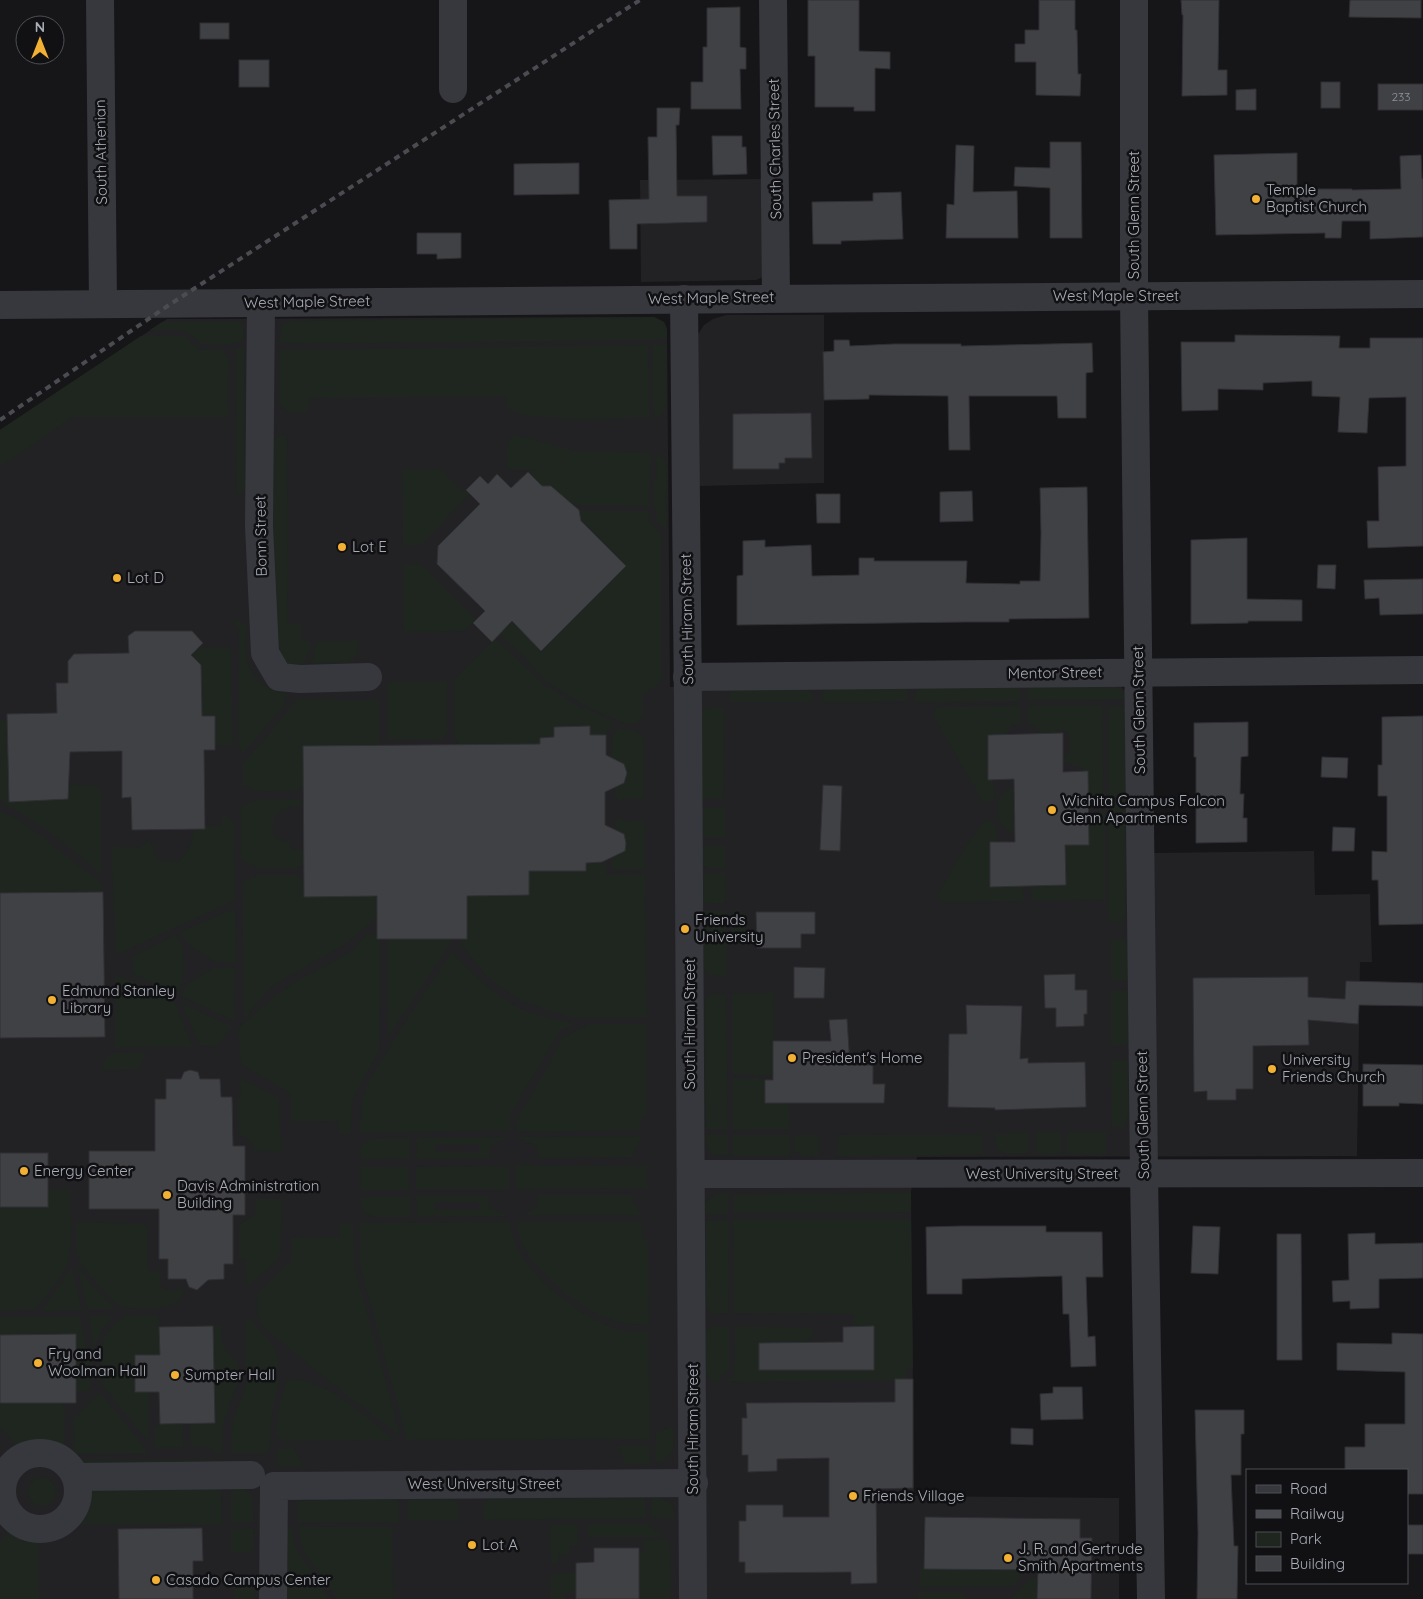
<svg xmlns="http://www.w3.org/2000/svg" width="1423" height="1599" font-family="Quicksand,sans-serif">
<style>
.built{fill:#222225}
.green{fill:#1e261f;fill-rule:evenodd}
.building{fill:#404145;stroke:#303034}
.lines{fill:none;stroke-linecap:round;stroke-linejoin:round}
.minor{stroke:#37383d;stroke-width:28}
.rail{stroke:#4a4c52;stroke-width:4;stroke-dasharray:6 5;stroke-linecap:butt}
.poi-dot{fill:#f2b134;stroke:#111113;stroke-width:2}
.labels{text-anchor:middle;stroke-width:5;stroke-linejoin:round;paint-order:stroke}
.number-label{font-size:12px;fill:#8e929b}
.street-label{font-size:15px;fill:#a8adb8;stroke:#111113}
.poi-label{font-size:15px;fill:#a8adb8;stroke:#111113;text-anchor:start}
</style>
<rect width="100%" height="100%" fill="#161618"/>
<g class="built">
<path d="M764 179 763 277 756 280 641 282 640 180Z"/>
<path d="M726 315H824V483L699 486 697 336 704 325 713 319Z"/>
<path d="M654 317 664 322 667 329 670 687 1110 683 1121 686 1127 694 1128 851 1155 853 1314 851 1315 895 1370 894 1372 962H1360L1357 1156 917 1157 911 1192 914 1496 1119 1498V1599H0V430L167 319Z"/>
</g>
<g class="green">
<path d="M654 317 664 322 667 329V338L657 340 288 344 279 342 282 325 291 321Z"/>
<path d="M162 322H239L243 325 244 342 224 345 201 344 187 331 150 330Z"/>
<path d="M141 336H186L198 349 222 350 229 357 227 401 229 417H72L0 467V430Z"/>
<path d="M653 344 666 345V404L663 413 658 417H655L653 407Z"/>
<path d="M648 345 649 407 651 417C632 418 515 423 507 407 506 405 507 399 507 396L309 398 307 412 289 413 282 407 279 400 280 350Z"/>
<path d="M236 349H244L245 485V489L241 494H237Z"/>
<path d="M287 435 288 624H301L302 641H310V650L304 664 285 665 274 654V440L279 436Z"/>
<path d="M514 435 576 451 651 453C652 471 649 488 650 506L574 505 551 486H542L528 472 538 469H507C507 458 504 442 514 435Z"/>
<path d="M656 453 664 459 667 467 666 529 656 521V511L654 506V482L657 475Z"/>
<path d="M402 470H442L463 492 466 490 470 494 421 545H403Z"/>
<path d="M579 511H648L649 522 661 533V681L660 684 643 694V713L638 723 626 724 584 705 547 682 520 653 499 634 512 621 541 650 626 566 581 521Z"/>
<path d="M420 564 476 620 464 631 404 632 403 565Z"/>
<path d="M238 620 247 627C242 657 249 689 286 693L285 704 242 755 238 741 239 629 235 625 234 621Z"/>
<path d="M495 638 546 686 583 709H587L610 720 612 729 607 731 606 735H590V726L555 727 554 737 540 738V744L458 745 455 737 454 680Z"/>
<path d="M317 641H358L356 655 349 662 311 664Z"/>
<path d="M231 647 233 745H215V716L202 714 201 665 191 655 198 648Z"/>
<path d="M388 682H447V733L442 739H388Z"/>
<path d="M1113 686C1121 688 1125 691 1125 699L1028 700V687Z"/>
<path d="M907 687V700L905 701 822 702 823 691 827 689Z"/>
<path d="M920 687H1020V701L914 702 916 691Z"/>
<path d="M730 689H809L812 693V702H730Z"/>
<path d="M297 699 379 700V745L296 792 258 791 243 785 242 768 244 762 264 740Z"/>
<path d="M1020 706V724H1015L1009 728 1007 734 988 735V779H992L995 795 992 801 983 802 934 717 935 708 938 707Z"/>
<path d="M1028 706H1102L1104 806H1096L1095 799 1088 793V772L1083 771 1082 768 1063 761V757L1068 755C1072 748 1070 738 1067 731L1057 730 1054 734H1041L1036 726 1028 724Z"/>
<path d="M1125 706 1126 912 1125 918 1121 922 1109 921V707Z"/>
<path d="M712 708H724L723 798H702V711Z"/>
<path d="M0 721H7L9 801 67 799 68 784 96 786 101 792V875C78 853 53 834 26 816 17 809 8 808 0 799Z"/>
<path d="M619 728 637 731 643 738 644 798H623L620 802 616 797V787L624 783 627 773 624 764 617 760 611 761 613 736Z"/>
<path d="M1009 789H1014L1015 834C994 825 990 802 1009 789Z"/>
<path d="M259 799 301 800 304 805 279 810C270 823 268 841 289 841L291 849 304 850V864L296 868H258L241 860V806Z"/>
<path d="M702 808H725V837H703Z"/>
<path d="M0 811 17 819 40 835 101 883V892L0 893Z"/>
<path d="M1098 812H1105V899L1033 901 1030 886 1066 885 1065 845H1089V825C1096 823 1099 820 1098 812Z"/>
<path d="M222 813 234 822 235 900 116 955 111 846 138 848 151 839C154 860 157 863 179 862 188 852 192 843 195 829L205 827 222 826Z"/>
<path d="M620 818 625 822 644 820 645 869H612V855L624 851 626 843 624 834 616 830V822Z"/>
<path d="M990 820C998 825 996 834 996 842L990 843V886H1023V901L943 902 939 900 938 894 965 847 985 821Z"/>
<path d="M706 846H725V868H708L703 866V848Z"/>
<path d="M606 862V875L645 874 647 1017H571L521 1001 489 979 462 946 461 939H467V896L529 895V865L559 871H585L586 863Z"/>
<path d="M707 873H726L725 903 705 904 703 902V874Z"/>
<path d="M258 875H297L304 881 305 897 377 896V917L347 943 278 982 268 990 244 1019 242 882Z"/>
<path d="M235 908 236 963 215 962 187 944 180 932Z"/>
<path d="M704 911H726V976L709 975 704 969Z"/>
<path d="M731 911 745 912 746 934 732 942Z"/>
<path d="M377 934V940L380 939 379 1051 355 1094 352 1105 351 1133H338L339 1121 291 1122V1097L287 1091 241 1064 238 1028 272 999 297 980 322 968 352 951 366 935Z"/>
<path d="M176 935 184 949 183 980 176 993 132 973 133 956Z"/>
<path d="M1124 938C1131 945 1128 969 1128 979L1126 980H1111V940Z"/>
<path d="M388 939H449V945L388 1037Z"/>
<path d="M452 952C473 975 497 998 526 1011 541 1017 559 1020 575 1024L560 1031 510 1114V1130L359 1133 362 1100 369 1081 398 1033Z"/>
<path d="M234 967 235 1018 233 1020 228 1018 181 996 188 983 215 968Z"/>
<path d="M115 974 173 999 193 1047H115Z"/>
<path d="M1111 991H1129V1041L1126 1045H1111Z"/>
<path d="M736 993H774L773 1076 734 1074 731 1072 732 996V994Z"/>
<path d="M712 994 726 995 728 1129H706L705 999Z"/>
<path d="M181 1003 228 1025 231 1026V1029L216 1046 200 1045Z"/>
<path d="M588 1024H647V1115L642 1118 640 1130 517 1132 516 1125 519 1116 548 1067 561 1039Z"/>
<path d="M147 1052 138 1069 103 1070V1065L110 1053Z"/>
<path d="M1111 1060 1128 1061 1129 1111 1125 1127H1112Z"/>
<path d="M733 1078H759L765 1080 787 1103 790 1118 789 1129 736 1130 733 1129Z"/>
<path d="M241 1079 279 1098 281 1152 254 1151C254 1140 246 1139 238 1133V1098L241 1096Z"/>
<path d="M1028 1133V1153L1010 1154 997 1150 994 1134Z"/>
<path d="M1037 1133H1061V1154H1039L1037 1152Z"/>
<path d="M1067 1133H1106V1154H1066Z"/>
<path d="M982 1134 983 1153 982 1154 910 1156H837L839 1135Z"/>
<path d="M706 1135H728V1156C710 1156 707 1153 706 1135Z"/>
<path d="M733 1135H790L791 1152 788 1156H733Z"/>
<path d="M795 1135H819L818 1154 817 1157 801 1156 800 1153 794 1152Z"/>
<path d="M643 1136 635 1149 633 1157 538 1158V1147L517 1137Z"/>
<path d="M509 1137 496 1142 489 1148V1158L417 1159V1138ZM479 1144V1152H435V1144Z"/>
<path d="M409 1138V1158L361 1159V1147L371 1139Z"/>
<path d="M516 1165 648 1166 646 1176 649 1190 643 1188 516 1189Z"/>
<path d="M509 1166V1189H416V1167Z"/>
<path d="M361 1167H408L409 1190H361Z"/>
<path d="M48 1190H70C71 1213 75 1242 67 1264 60 1281 46 1296 35 1309L0 1311V1207H48Z"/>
<path d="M911 1192V1212L734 1213V1195Z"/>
<path d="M728 1194V1214H706L705 1204C711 1196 717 1193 728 1194Z"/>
<path d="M538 1195H632L634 1203 643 1215H519L526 1213 538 1206Z"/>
<path d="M417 1196H488L489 1208 509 1216 417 1217ZM479 1202V1210H435L436 1202Z"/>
<path d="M361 1197H410V1217H375L366 1213 361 1207Z"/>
<path d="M256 1199H282L280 1254 278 1259 247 1287 245 1259H239V1231L240 1224 255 1214Z"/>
<path d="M729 1220 728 1313 712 1314 706 1306V1221Z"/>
<path d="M733 1220H911L913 1368H906V1380L724 1382 728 1379 734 1377 735 1326 812 1328 813 1334 807 1342 759 1343V1370L874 1369V1327H854V1314L734 1313Z"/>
<path d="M76 1222 144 1224 147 1226 148 1268 150 1271H158L160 1275V1286L167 1290 185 1289C182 1294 179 1301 174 1304 166 1309 133 1310 124 1307 112 1304 82 1269 78 1257 74 1247 76 1232 76 1222Z"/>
<path d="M510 1222C512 1235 516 1247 523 1258 540 1286 589 1322 621 1330 630 1332 640 1331 648 1332L650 1439 407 1440 360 1266V1223Z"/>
<path d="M517 1222H641L643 1238 648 1242 649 1325C639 1324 628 1325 618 1322 582 1312 517 1263 517 1222Z"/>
<path d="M339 1224H353L355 1268 400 1435 345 1394 262 1326 258 1316 256 1296 292 1260V1238L340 1237Z"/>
<path d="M77 1265 90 1284 115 1309H88Z"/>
<path d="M70 1270H72L82 1310 44 1311V1308Z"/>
<path d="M128 1315 159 1316 160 1355H135V1392H149L148 1441 146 1440 104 1387C100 1379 100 1373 100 1364 100 1339 107 1328 128 1315Z"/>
<path d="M90 1316H114L103 1328 94 1350 89 1319Z"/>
<path d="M0 1317H80L91 1371 90 1388 87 1392 76 1391V1334L0 1335Z"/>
<path d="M249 1318C263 1334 280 1347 279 1370L246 1369V1319Z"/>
<path d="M213 1326H221C223 1343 221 1351 237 1361L238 1370H214Z"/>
<path d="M712 1327H729V1369L720 1376V1382L711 1380 706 1373V1332Z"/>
<path d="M214 1379H237V1385L222 1427V1453H217L208 1446H191L190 1423H215Z"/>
<path d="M247 1379H279L271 1419 270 1449 264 1453H231C231 1438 232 1423 237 1409 241 1399 246 1391 247 1379Z"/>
<path d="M286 1380C293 1381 302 1380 309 1382 338 1391 371 1421 395 1440L286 1441C283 1440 281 1440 279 1438 271 1430 284 1391 286 1380Z"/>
<path d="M100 1394 104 1397 149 1453 74 1454 73 1420 97 1395Z"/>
<path d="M0 1403H63L65 1411 64 1454C58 1455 56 1454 51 1452 40 1449 32 1451 22 1455L8 1435 0 1428Z"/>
<path d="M160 1424H183L184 1447 155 1448V1427Z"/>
<path d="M670 1427 673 1428C675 1446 674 1455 658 1464L655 1458 656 1433Z"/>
<path d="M649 1445 650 1464H625L619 1446Z"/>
<path d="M285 1448H294L303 1466 278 1467 277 1452 280 1449Z"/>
<path d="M74 1460H220V1466L74 1467Z"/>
<circle cx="42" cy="1492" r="14"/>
<path d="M221 1484 222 1524H64C78 1511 78 1503 78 1485Z"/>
<path d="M231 1484C257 1490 253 1499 253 1522L231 1523Z"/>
<path d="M657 1497C669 1499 675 1506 675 1518H651L652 1498Z"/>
<path d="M645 1498 646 1518 488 1520 484 1519C482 1511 482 1505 487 1499Z"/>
<path d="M398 1499 400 1522H298V1501Z"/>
<path d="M453 1499 458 1504 459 1521 407 1520 408 1500Z"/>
<path d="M19 1523 39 1532V1599H0V1541Z"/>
<path d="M577 1524 578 1545H569V1554L558 1555V1563H551L550 1525Z"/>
<path d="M588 1524H647L663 1537H588Z"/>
<path d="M392 1526 393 1599H337C326 1578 296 1551 299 1527Z"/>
<path d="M292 1527 294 1544 330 1599H284V1528Z"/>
<path d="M253 1528 254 1546 250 1552 231 1553V1529Z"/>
<path d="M644 1540H667L670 1545 671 1599H639V1552H644Z"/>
<path d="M920 1565 1019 1570V1579L1012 1586 919 1587Z"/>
<path d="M576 1572V1593H565V1599H551V1574Z"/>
<path d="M237 1577H249L253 1581 254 1599H234L233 1582Z"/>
<path d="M1037 1578V1599H1011L1028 1581Z"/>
<path d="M919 1592H959L966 1599H919Z"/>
</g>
<g class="building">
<path d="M808 0H859V51L890 52V69L875 68V111H854V107H815V56H808Z"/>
<path d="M1039 0H1075V30H1077L1078 74H1081L1080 96 1036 95V62H1015V44H1025V30H1039Z"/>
<path d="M1181 0H1219L1218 70H1227V95L1182 96 1183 15H1182Z"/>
<path d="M1350 0H1421V18L1349 17Z"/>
<path d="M740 7V47L746 48V69H740L741 109H691V82H703V47H707V8Z"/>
<rect x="200" y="23" width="29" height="16"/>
<rect x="239" y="60" width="30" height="27"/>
<rect x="1321" y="82" width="19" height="26"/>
<rect x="1378" y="84" width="45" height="26"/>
<path d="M1256 89V110H1236V90Z"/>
<path d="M657 108H680L679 125H676L677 196H707V222L637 224V249H610L609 200 649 199 648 137H657Z"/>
<path d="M712 136H742V147H746L747 174 713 175Z"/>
<path d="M1050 142H1081L1082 238H1050V188L1014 186 1015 167 1050 168Z"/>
<path d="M956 145 974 146 973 192 1017 191 1018 238H946L947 204 954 205Z"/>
<path d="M1297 153V189H1352V190L1401 189 1400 156 1421 155 1422 179H1423V237L1370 239V221H1342L1341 238H1325V233L1216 235 1214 155Z"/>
<path d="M579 163V194L514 195V164Z"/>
<path d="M901 192 903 239 841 241V244H813L812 202 873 201V193Z"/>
<path d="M417 233H461V258L437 259V254H417Z"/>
<path d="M1235 335 1340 336 1339 348H1370V338H1423V546L1368 548 1367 521H1379L1378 467 1406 466V397L1369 398 1367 433 1338 432 1340 397 1312 396V381L1263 383V390L1218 389V410L1182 411 1181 342H1235Z"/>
<path d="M834 340H849L850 346 894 344H961V346L1092 343 1093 372 1086 373V418H1058L1057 396H969L970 450H949L948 396 869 395V399L824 400 823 352 834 351Z"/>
<path d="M811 413 812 458H785V463H779V469H733V414Z"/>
<path d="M528 472 542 486H551L579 510 581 521 626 566 541 651 512 621 492 642 473 623 485 611 437 564 438 546 480 504 466 490 480 476 488 484 497 474 511 488Z"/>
<path d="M1087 487 1089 618 1009 619V622H966L737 625V576L743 575V541L765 540V547L811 545 812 576 859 575V558H874V561H967L966 583 1020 584V581H1040L1041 534 1040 488Z"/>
<path d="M972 491 973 521 940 522V492Z"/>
<path d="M816 494H840V523H817Z"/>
<path d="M1247 538V599L1302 600V621H1248V623L1191 624V540Z"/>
<path d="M1318 565H1336L1335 589 1317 588Z"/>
<path d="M1423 579V614L1380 615 1379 598 1365 599 1364 580Z"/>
<path d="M135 631H192L203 643 191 655 201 665 202 716H215V750H204L205 829 132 830 131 797 122 798V751L70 752 68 799 9 802 7 714 57 713 56 683H68V661L74 654 129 653 128 636Z"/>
<path d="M1423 716V924L1379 925 1378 880H1372V851L1387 852V796H1378V765H1382V717Z"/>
<path d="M1248 722V756L1241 757 1240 794H1244L1243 818H1247V842L1196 843V757H1194V723Z"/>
<path d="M590 726V735H606V755L624 764 627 773 624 783 605 792V825L624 834 626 843 625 851 602 862 586 863V871H529V895L467 896V939H377V896L304 897 303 746 540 744V738L554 737V727Z"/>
<path d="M1063 733V772L1088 771 1089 845H1065L1066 885 990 887V842H1015L1014 779 988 780V735Z"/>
<path d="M1322 757 1348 758 1347 778 1321 777Z"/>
<path d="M823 785 842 786 840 851 820 850Z"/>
<path d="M1333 827 1355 828 1354 851H1332Z"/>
<path d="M103 892 105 1037 0 1038V893Z"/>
<path d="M756 912H815V934H801V948H757Z"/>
<path d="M794 967 825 968 824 998H794Z"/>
<path d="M1075 974V990H1087V1014H1084V1026L1056 1027V1008H1045L1044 975Z"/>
<path d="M1308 977V997L1345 999 1346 981 1423 983V1006L1359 1005 1358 1024 1308 1020 1309 1045 1253 1046V1089H1236V1100H1207V1091L1194 1092 1193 978Z"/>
<path d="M966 1005 1022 1006 1020 1059 1028 1058V1063L1085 1062 1086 1107 995 1110V1108L948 1107 949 1034H967Z"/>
<path d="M847 1019 850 1065H873V1084H885L884 1103H765V1080H773V1041H831L829 1020Z"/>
<path d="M1363 1064 1423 1065V1104L1399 1103V1106H1363Z"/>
<path d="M190 1070 198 1072 200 1079H220L221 1097H232L233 1146H245V1215H233V1264H224V1279L208 1280 197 1290 189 1287 186 1279H168V1259H159V1209H89V1151H155V1099H166V1079H181L184 1072Z"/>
<rect x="0" y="1153" width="48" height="54"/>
<path d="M961 1226H1046V1232H1102L1103 1277H1086L1088 1337 1095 1336 1096 1366 1071 1367 1069 1314H1063L1062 1276 962 1279V1294H927L926 1227Z"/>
<path d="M1193 1226 1220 1227 1218 1274 1191 1273Z"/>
<path d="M1375 1233V1244L1423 1243V1278L1379 1279V1308L1350 1309V1301L1333 1302 1332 1281 1349 1280 1348 1234Z"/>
<path d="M1277 1234H1301L1302 1360H1277Z"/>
<path d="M213 1326 215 1423 160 1424 159 1392H135V1355H160L159 1327Z"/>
<path d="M874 1326V1370H759V1343L843 1342V1327Z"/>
<path d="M1392 1333 1423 1334V1494H1407V1470H1345V1447H1365V1424H1405V1372L1337 1370V1343L1392 1344Z"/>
<path d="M76 1334V1403H0V1335Z"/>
<path d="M895 1379H913V1488L876 1489 877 1583 851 1584V1572L745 1573V1562H739V1521H746V1505H783V1517H829V1458L777 1459V1471L748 1472V1455H742V1418H747L746 1403 895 1402Z"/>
<path d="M1053 1387H1082L1083 1419 1041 1420 1040 1394 1053 1393Z"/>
<path d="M1195 1410H1244V1434H1241V1475H1231L1234 1546H1238L1237 1599H1197L1198 1533Z"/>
<path d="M1011 1428 1033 1429V1445L1011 1444Z"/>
<path d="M925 1517 1080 1519V1538H1092L1091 1599H1037L1038 1570 924 1569Z"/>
<rect x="1407" y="1525" width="16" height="29"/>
<path d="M202 1528 203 1561H193V1599H119L118 1529Z"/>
<path d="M594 1548H639V1599H576V1563L594 1562Z"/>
</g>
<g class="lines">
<g class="minor">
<path d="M100 0 103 304"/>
<path d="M453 0V89"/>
<path d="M773 0 776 298"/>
<path d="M1134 0V296L1144 1174 1151 1599"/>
<path d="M684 299 688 706 693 1599"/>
<path d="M261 303 259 526 265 653 279 677 300 679 368 677"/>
<path d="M0 305 1423 294"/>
<path d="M687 677 1423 670"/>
<path d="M691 1174 1423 1173"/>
<circle cx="40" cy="1491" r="38"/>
<path d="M76 1477 251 1475"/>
<path d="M273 1599 274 1486 694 1483"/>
</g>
<path class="rail" d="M0 420 172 303 640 0"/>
</g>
<g class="poi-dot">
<circle cx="1256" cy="199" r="5"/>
<circle cx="342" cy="547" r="5"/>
<circle cx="117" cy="578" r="5"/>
<circle cx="1052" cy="810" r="5"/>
<circle cx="685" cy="929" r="5"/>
<circle cx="52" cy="1000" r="5"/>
<circle cx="792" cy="1058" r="5"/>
<circle cx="1272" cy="1069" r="5"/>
<circle cx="24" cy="1171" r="5"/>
<circle cx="167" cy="1195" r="5"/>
<circle cx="38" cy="1363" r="5"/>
<circle cx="175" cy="1375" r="5"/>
<circle cx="853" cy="1496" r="5"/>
<circle cx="472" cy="1545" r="5"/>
<circle cx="1008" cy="1558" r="5"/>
<circle cx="156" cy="1580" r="5"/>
</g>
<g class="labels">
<g class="number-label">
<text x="1401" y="101">233</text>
</g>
<g class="street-label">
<text transform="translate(775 149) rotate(-91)" y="5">South Charles Street</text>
<text transform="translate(101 152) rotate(-91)" y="5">South Athenian</text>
<text transform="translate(1134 215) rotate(-90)" y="5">South Glenn Street</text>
<text x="1116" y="301">West Maple Street</text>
<text transform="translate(711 298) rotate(-1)" y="5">West Maple Street</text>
<text transform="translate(307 302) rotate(-1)" y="5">West Maple Street</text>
<text transform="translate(261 536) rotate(-91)" y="5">Bonn Street</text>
<text transform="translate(687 619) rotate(-91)" y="5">South Hiram Street</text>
<text transform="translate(1055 673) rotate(-1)" y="5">Mentor Street</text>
<text transform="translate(1139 710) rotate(-91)" y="5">South Glenn Street</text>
<text transform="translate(690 1024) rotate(-90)" y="5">South Hiram Street</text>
<text transform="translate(1143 1115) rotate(-91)" y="5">South Glenn Street</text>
<text x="1042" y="1179">West University Street</text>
<text transform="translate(693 1429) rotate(-90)" y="5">South Hiram Street</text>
<text x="484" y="1489">West University Street</text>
</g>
<g class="poi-label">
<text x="1266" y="195">Temple<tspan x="1266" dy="17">Baptist Church</tspan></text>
<text x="352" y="552">Lot E</text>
<text x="127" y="583">Lot D</text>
<text x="1062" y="806">Wichita Campus Falcon<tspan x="1062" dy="17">Glenn Apartments</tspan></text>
<text x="695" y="925">Friends<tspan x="695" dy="17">University</tspan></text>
<text x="62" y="996">Edmund Stanley<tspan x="62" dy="17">Library</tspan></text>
<text x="802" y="1063">President's Home</text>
<text x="1282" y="1065">University<tspan x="1282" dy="17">Friends Church</tspan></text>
<text x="34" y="1176">Energy Center</text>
<text x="177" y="1191">Davis Administration<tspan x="177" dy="17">Building</tspan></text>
<text x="48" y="1359">Fry and<tspan x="48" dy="17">Woolman Hall</tspan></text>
<text x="185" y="1380">Sumpter Hall</text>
<text x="863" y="1501">Friends Village</text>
<text x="482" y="1550">Lot A</text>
<text x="1018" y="1554">J. R. and Gertrude<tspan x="1018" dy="17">Smith Apartments</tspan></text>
<text x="166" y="1585">Casado Campus Center</text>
</g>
</g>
<rect x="1246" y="1469" width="162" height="115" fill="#111113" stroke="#4d4f55"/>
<rect x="1256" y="1485" width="25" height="8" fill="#37383d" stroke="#4d4f55"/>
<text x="1290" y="1494" font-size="15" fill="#a8adb8">Road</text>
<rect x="1256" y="1510" width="25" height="8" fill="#4a4c52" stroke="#4d4f55"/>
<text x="1290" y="1519" font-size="15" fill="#a8adb8">Railway</text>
<rect x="1256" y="1532" width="25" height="15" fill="#1e261f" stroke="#4d4f55"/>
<text x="1290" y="1544" font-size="15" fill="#a8adb8">Park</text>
<rect x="1256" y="1556" width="25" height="15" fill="#404145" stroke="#4d4f55"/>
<text x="1290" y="1569" font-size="15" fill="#a8adb8">Building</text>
<g transform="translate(40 40)"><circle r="24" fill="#111113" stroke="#4d4f55"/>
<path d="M0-4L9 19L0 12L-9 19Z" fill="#f2b134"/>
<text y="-8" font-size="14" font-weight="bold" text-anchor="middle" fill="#a8adb8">N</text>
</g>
</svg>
